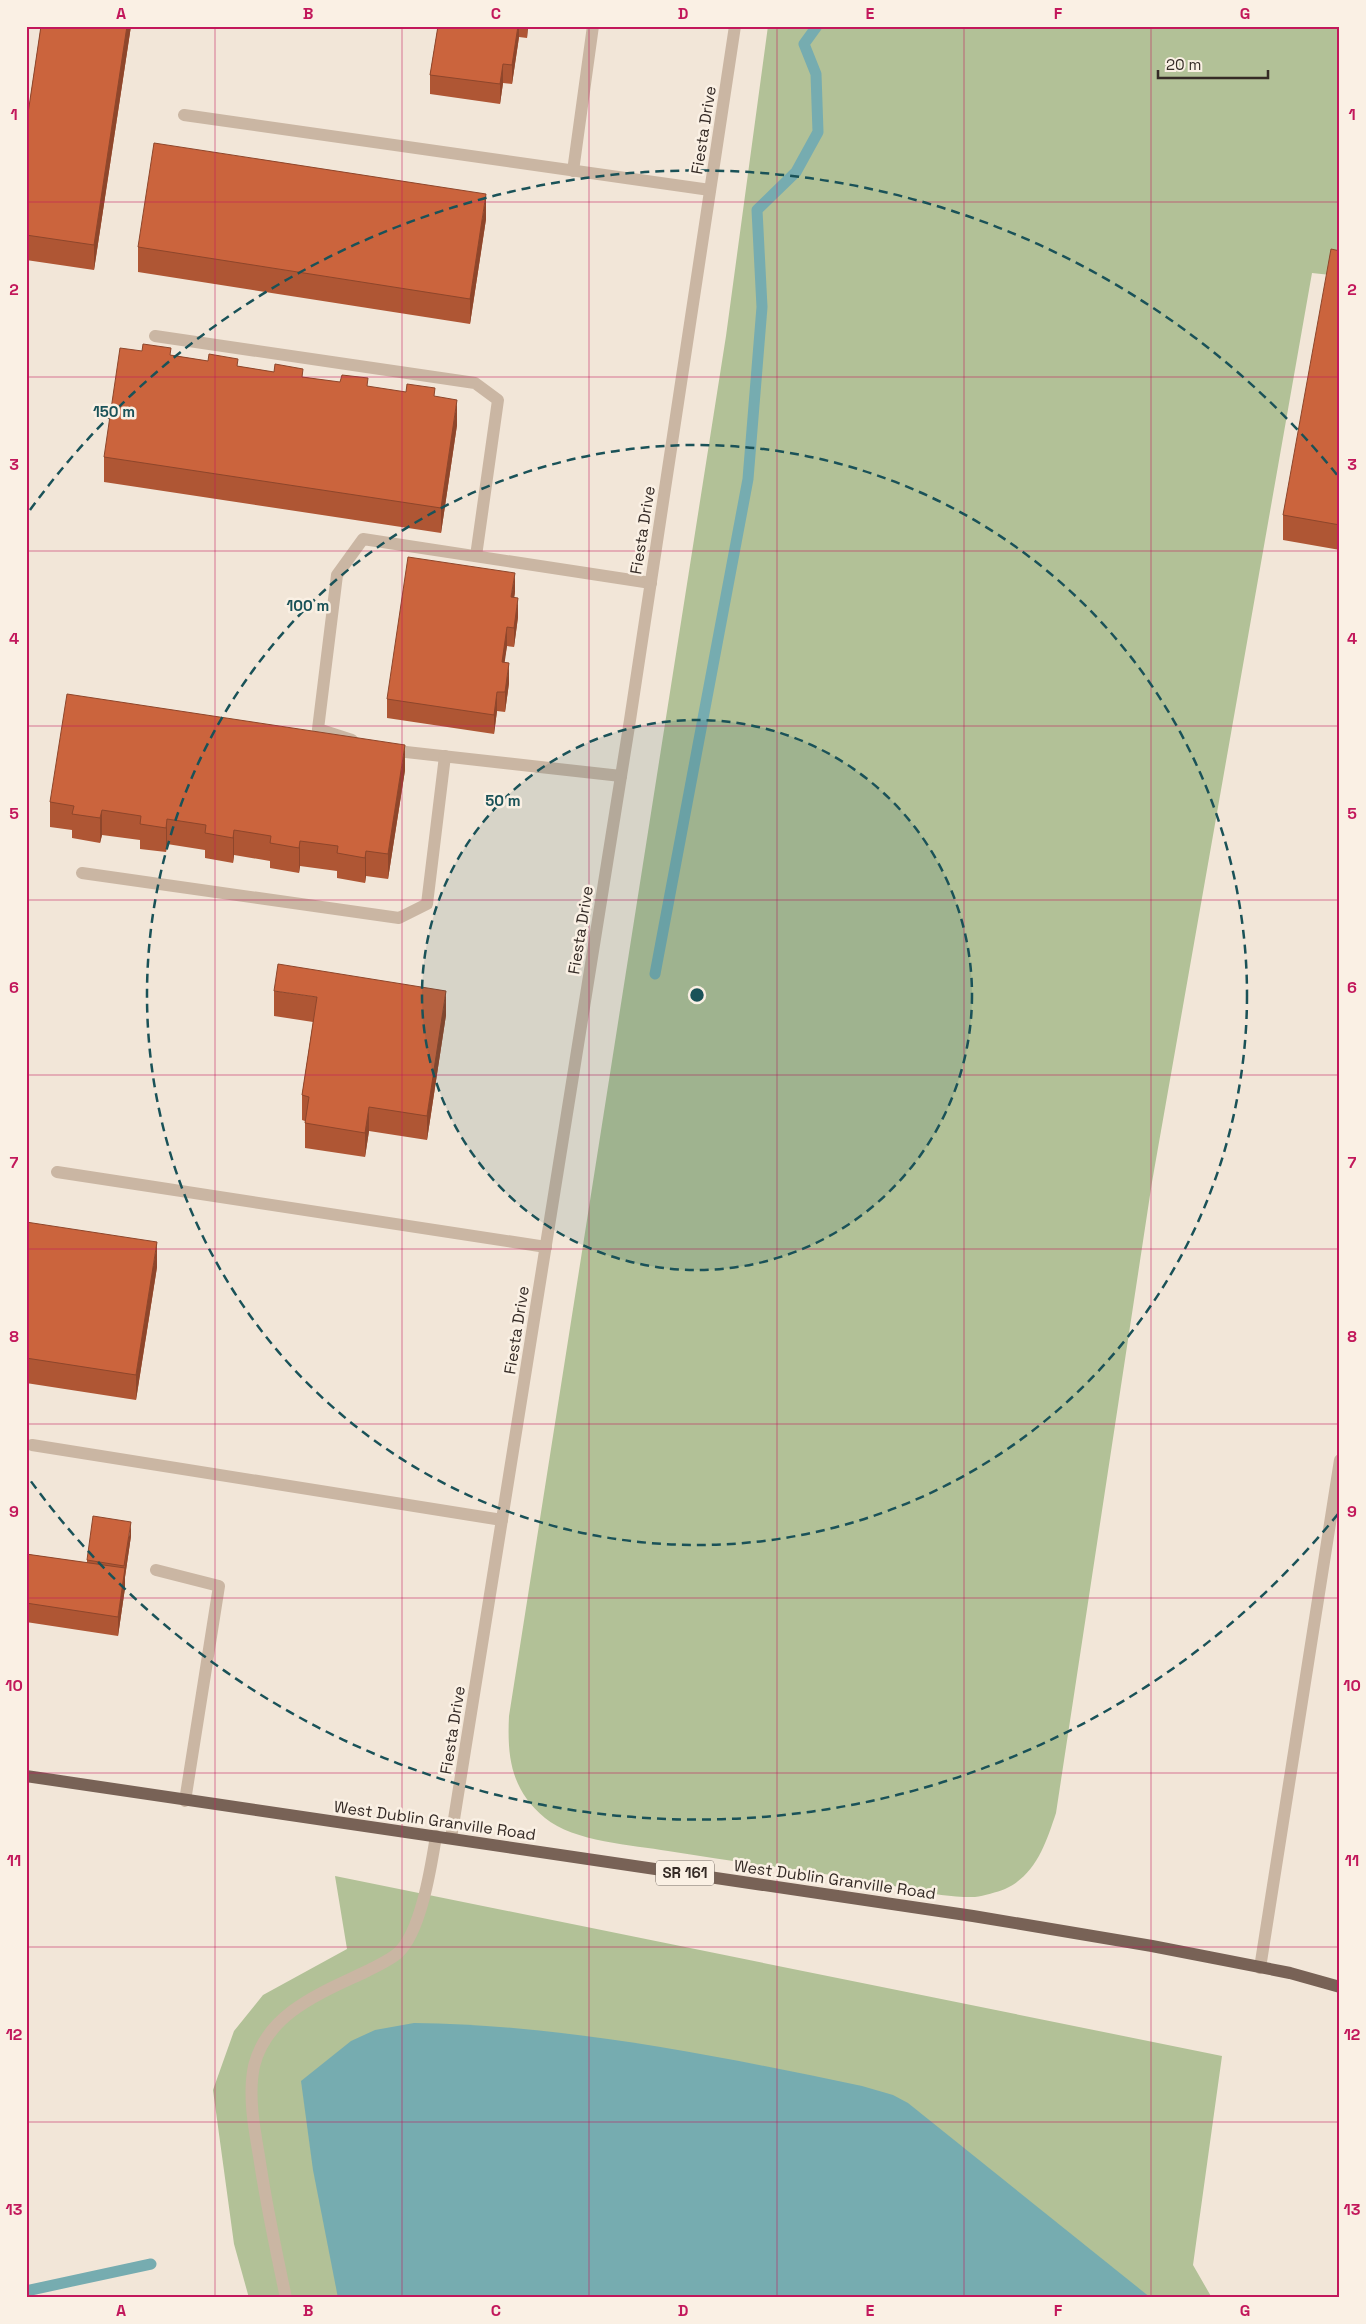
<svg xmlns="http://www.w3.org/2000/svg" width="1366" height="2324" font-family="'Space Grotesk',sans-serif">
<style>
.green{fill:#b2c197}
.water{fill:#76acb0}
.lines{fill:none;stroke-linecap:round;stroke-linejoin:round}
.stream{stroke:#76acb0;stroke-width:11}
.minor{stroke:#cab6a3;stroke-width:12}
.major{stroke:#786256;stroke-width:12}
.wall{fill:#af5634}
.shaded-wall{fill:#8e462b}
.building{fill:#cb643d;stroke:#8e462b}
.grid{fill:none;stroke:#c2185b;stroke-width:1;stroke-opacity:0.55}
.ring{fill:none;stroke:#1a5258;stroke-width:2.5;stroke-dasharray:9 6}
.labels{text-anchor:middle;stroke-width:5;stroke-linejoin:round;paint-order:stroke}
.shield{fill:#faf0e4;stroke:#70665f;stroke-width:1}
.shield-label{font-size:15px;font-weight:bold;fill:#352b26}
.street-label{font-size:16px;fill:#352b26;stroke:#faf0e4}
.centre{fill:#1a5258;stroke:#faf0e4;stroke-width:2.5}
.ring-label{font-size:15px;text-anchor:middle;font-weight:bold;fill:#1a5258;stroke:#faf0e4;stroke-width:5;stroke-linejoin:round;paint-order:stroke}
.neatline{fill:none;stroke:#c2185b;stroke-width:2}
.grid-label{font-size:16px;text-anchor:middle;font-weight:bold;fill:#c2185b}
</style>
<rect width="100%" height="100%" fill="#f2e6d8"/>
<g class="green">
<path d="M768 26H1340V276L1312 273 1152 1182 1056 1813C1046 1843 1036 1875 1005 1889 997 1892 984 1896 975 1897 935 1898 892 1884 852 1878 791 1869 730 1861 668 1851 633 1845 574 1842 545 1818 511 1790 507 1757 509 1716L726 336Z"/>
<path d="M335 1876 1222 2056 1193 2265 1212 2298H249L234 2244 213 2090 234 2031 263 1995 347 1949Z"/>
</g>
<path class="water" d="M414 2023C566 2025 714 2055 862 2086L893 2095 908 2103 1151 2298H338L313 2170 301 2081 351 2041 375 2030Z"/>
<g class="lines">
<g class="stream">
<path d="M655 974 748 479 762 307 757 210 796 172 818 132 816 74 804 44 817 26"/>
<path d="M26 2291 151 2264"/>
</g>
<g class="minor">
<path d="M184 115 710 190"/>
<path d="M573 171 593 26"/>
<path d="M155 336 475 383 498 400 476 556"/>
<path d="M352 740 318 729 337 575 363 539 651 583"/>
<path d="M388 750 621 776"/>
<path d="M82 873 399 918 427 904 445 756"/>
<path d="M57 1172 546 1247"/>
<path d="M32 1445 502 1520"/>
<path d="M156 1570 219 1586 185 1801"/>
<path d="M451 1838 630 720 735 26"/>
<path d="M1260 1968 1340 1460"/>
<path d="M286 2298C276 2251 266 2204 259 2156 254 2127 248 2095 254 2066 267 2013 321 1993 365 1972 376 1966 389 1961 398 1953 421 1932 431 1867 436 1836"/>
</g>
<path class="major" d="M26 1776 973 1916 1152 1946 1290 1973 1340 1987"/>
</g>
<g class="wall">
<path d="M41 26H131L94 270 26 260V127Z"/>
<path d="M438 26H528L527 38 519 37 512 84 503 83 500 104 430 94V75Z"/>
<path d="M486 219 470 324 138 272V247Z"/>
<path d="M1340 251V550L1283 540V515Z"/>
<path d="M171 355 303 377 435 397 457 425 441 533 104 482V457Z"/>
<path d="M515 592 514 598 518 617 514 647 507 646 504 662 509 683 505 712 497 711 494 734 387 718V699Z"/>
<path d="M405 770 388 879 366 876 365 883 337 878V871L300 866 299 873 270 868V861L234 855 233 863 205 858V850L167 844 166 852 140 849V840L102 835 100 843 72 838V830L50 827V802Z"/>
<path d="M274 991 446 1015 427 1140 369 1131 365 1157 305 1148V1121L302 1120V1095L313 1022 274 1016Z"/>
<path d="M26 1222 157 1267 136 1400 26 1383Z"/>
<path d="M131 1536 125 1577V1588L118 1636 26 1622V1554L87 1563V1560Z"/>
</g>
<g class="shaded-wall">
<path d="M127 26H131L94 270V245Z"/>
<path d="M518 26H519V37L512 84V65Z"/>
<path d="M527 26H528L527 38Z"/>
<path d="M503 64V83L500 104V84Z"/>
<path d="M486 194V219L470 324V299Z"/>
<path d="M457 400V425L441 533V508Z"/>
<path d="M515 573V592L511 617V597Z"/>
<path d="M518 598V617L514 647V628Z"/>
<path d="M507 627V646L502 681V662Z"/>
<path d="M509 663V683L505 712V692Z"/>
<path d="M497 692V711L494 734V715Z"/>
<path d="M405 745V770L388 879V854Z"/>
<path d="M102 810V835L100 843V818Z"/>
<path d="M167 819V844L166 852V828Z"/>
<path d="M234 830V855L233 863V838Z"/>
<path d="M300 841V866L299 873V848Z"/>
<path d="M366 851V876L365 883V858Z"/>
<path d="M446 991V1015L427 1140V1116Z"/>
<path d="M369 1107V1131L365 1157V1133Z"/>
<path d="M157 1242V1267L136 1400V1375Z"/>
<path d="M131 1522V1536L125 1577V1588L118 1636V1617Z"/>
</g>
<g class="building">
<path d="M41 26H127L94 245 26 235V127Z"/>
<path d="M438 26H518L512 65 503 64 500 84 430 75Z"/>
<path d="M154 143 486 194 470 299 138 247Z"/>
<path d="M1331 249 1340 251V525L1283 515Z"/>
<path d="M143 344 171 348 170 355 208 361 209 354 238 359 237 366 274 372 275 364 303 369 302 377 340 382 342 375 368 378 367 386 406 392 407 384 435 388 434 396 457 400 441 508 104 457 120 348 142 351Z"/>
<path d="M408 557 515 573 511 597 518 598 514 628 507 627 502 662 509 663 505 692H497L494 715 387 699Z"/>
<path d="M67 694 405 745 388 854 366 851 365 858 337 853 338 846 300 841 299 848 270 843 271 836 234 830 233 838 205 833 206 825 167 819 166 828 140 824 141 816 102 810 100 818 72 814 74 806 50 802Z"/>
<path d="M278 964 446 991 427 1116 369 1107 365 1133 305 1123 309 1097 302 1095 317 997 274 991Z"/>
<path d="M26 1222 157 1242 136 1375 26 1358Z"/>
<path d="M93 1516 131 1522 124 1566 87 1560Z"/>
<path d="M26 1554 125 1568 118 1617 26 1603Z"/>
</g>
<path class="grid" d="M215 26V2298M402 26V2298M589 26V2298M777 26V2298M964 26V2298M1151 26V2298M26 202H1340M26 377H1340M26 551H1340M26 726H1340M26 900H1340M26 1075H1340M26 1249H1340M26 1424H1340M26 1598H1340M26 1773H1340M26 1947H1340M26 2122H1340"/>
<circle cx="697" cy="995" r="275" fill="#1a5258" fill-opacity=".12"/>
<g class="ring">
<circle cx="697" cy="995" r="275"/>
<circle cx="697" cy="995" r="550"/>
<path d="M1338 1514A825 825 0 0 1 30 1480M30 510A825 825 0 0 1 1338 476"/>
</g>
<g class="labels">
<rect class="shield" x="656" y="1860.5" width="58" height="25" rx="4"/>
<g class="shield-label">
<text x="685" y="1878">SR 161</text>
</g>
<g class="street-label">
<text transform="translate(703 130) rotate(-81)" y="6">Fiesta Drive</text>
<text transform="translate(642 530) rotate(-81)" y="6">Fiesta Drive</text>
<text transform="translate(580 930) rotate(-81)" y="6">Fiesta Drive</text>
<text transform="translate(516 1330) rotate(-81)" y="6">Fiesta Drive</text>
<text transform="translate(452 1730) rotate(-81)" y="6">Fiesta Drive</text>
<text transform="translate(435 1820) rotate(8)" y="6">West Dublin Granville Road</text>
<text transform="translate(835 1879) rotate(8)" y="6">West Dublin Granville Road</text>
</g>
</g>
<circle cx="697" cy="995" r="8" class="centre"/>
<g class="ring-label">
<text x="114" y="417">150 m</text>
<text x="308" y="611">100 m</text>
<text x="503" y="806">50 m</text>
</g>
<rect width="1366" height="2324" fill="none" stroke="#faf0e4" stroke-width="55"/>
<path d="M1158 70v8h110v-8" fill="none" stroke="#352b26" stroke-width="2.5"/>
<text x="1166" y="70" font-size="15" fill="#352b26" stroke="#faf0e4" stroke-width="4" paint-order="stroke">20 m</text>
<rect x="28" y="28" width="1310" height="2268" class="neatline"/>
<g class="grid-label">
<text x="121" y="19">A</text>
<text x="308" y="19">B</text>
<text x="496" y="19">C</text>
<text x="683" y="19">D</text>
<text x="870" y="19">E</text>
<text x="1058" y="19">F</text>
<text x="1245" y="19">G</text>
<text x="14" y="120">1</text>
<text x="1352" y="120">1</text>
<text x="14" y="295">2</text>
<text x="1352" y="295">2</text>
<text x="14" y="470">3</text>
<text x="1352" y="470">3</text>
<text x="14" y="644">4</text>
<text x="1352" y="644">4</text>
<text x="14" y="819">5</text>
<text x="1352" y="819">5</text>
<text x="14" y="993">6</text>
<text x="1352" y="993">6</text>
<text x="14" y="1168">7</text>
<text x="1352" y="1168">7</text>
<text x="14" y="1342">8</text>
<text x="1352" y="1342">8</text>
<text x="14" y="1517">9</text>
<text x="1352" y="1517">9</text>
<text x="14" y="1691">10</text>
<text x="1352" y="1691">10</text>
<text x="14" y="1866">11</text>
<text x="1352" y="1866">11</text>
<text x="14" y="2040">12</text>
<text x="1352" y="2040">12</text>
<text x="14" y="2215">13</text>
<text x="1352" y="2215">13</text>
<text x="121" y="2316">A</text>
<text x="308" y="2316">B</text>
<text x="496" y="2316">C</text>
<text x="683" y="2316">D</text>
<text x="870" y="2316">E</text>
<text x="1058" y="2316">F</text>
<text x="1245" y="2316">G</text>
</g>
</svg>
